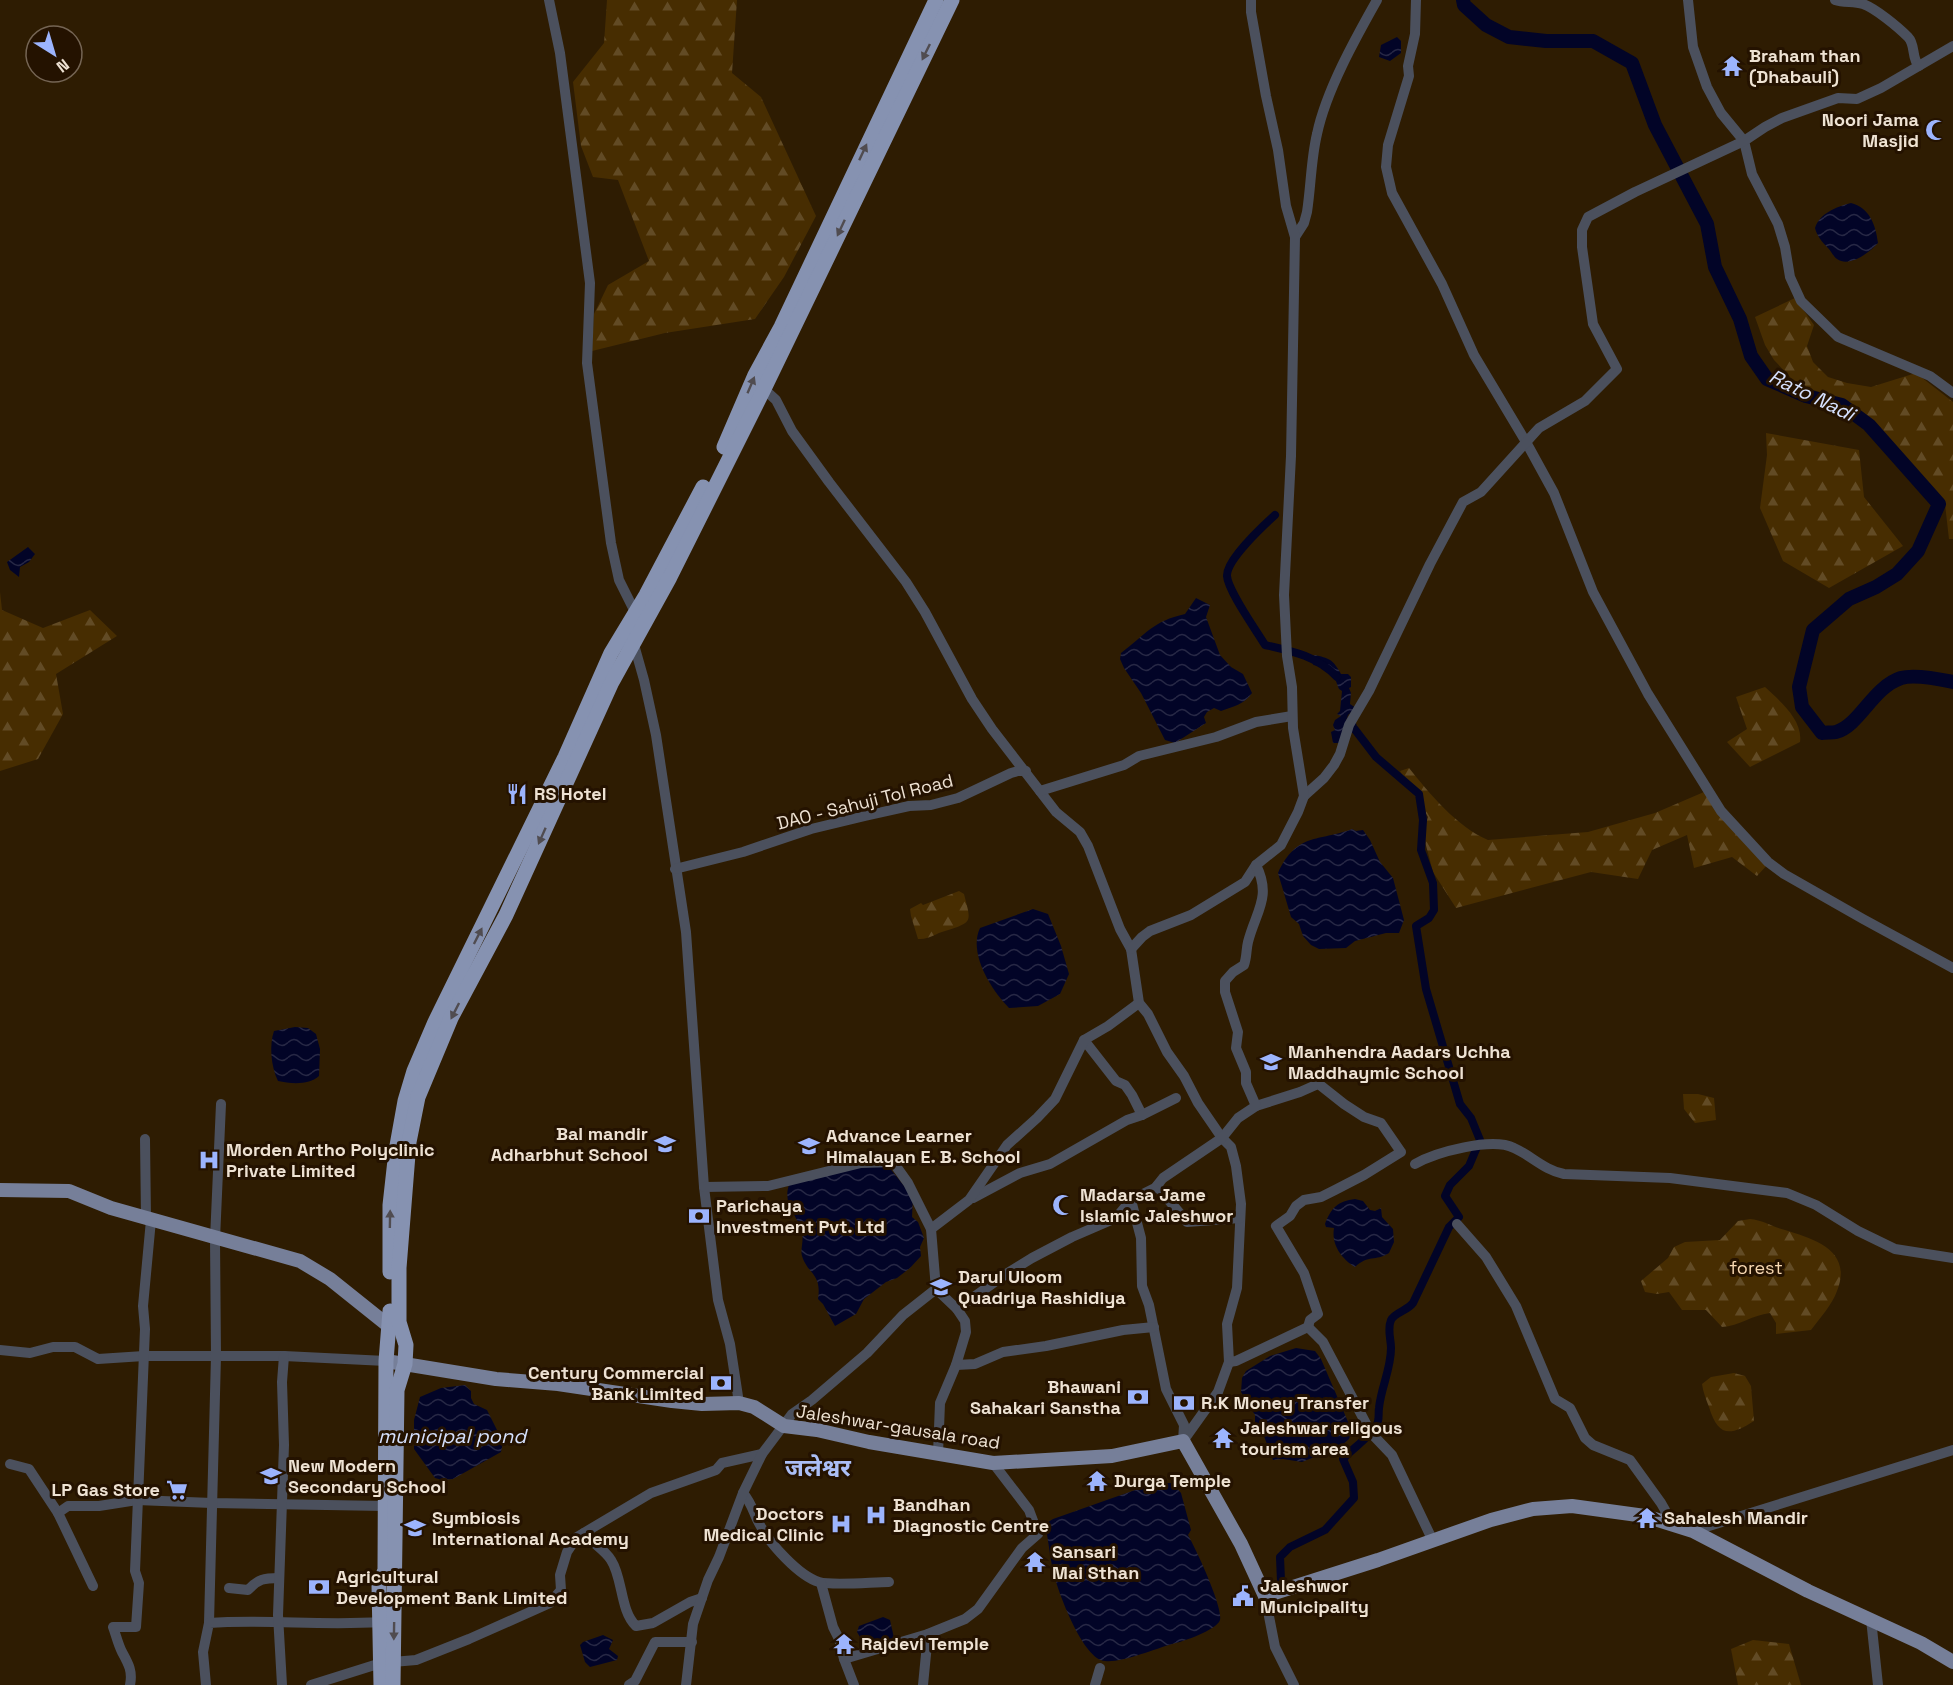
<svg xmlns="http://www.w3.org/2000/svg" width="1953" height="1685" font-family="'Space Grotesk','Noto Sans Devanagari',sans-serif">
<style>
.forest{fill:url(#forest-firs)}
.water{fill:url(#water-waves)}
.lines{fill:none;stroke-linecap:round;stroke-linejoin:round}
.canal{stroke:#020427;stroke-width:8}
.river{stroke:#020427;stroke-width:14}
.minor{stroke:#4b505d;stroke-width:10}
.major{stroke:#767f99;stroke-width:14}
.highway{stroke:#8692b1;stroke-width:15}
.oneway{fill:#504c50}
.labels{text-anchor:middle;stroke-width:6;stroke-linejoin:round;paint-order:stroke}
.poi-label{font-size:18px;font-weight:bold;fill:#eee2d3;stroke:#241200;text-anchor:start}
.street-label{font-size:18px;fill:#eee2d3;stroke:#241200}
.park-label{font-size:18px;fill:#f8d8b1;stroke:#241200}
.water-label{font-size:20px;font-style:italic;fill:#d6e1fe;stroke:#241200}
.district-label{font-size:24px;font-weight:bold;fill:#abbef5;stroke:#241200}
</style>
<defs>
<pattern id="forest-firs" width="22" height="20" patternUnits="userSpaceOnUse" patternTransform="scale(1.5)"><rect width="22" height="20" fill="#472d01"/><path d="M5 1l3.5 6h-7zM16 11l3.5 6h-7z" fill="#624b25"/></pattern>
<pattern id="water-waves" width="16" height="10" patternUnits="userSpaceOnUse" patternTransform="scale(1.5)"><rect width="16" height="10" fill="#020427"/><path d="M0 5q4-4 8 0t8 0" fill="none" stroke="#272845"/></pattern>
</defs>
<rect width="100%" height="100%" fill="#2e1c02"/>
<g class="forest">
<path d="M607 0H737L732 73 761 97 816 216 784 277 755 319 665 333 592 351 594 314 608 285 649 261 618 180 593 177 581 146 573 82 604 43Z"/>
<path d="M1795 298 1814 325 1807 346 1813 362 1828 377 1847 383 1871 387 1916 373 1953 402V539H1949L1945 504 1875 422 1848 401 1804 387 1791 378 1774 360 1765 345 1755 317Z"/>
<path d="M1766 433 1859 450 1864 497 1903 546 1829 588 1783 561 1760 508 1767 455Z"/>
<path d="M0 592 2 610 43 628 90 610 117 636 56 674 63 714 38 759 0 771Z"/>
<path d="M1765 687C1780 701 1803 720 1800 742L1750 767 1727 742 1747 729 1736 697Z"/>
<path d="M1409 768C1429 793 1457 827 1488 840L1588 832 1655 813 1704 792 1768 864 1757 876 1732 857 1694 868 1687 835 1652 850 1638 879 1591 872 1456 908 1433 872 1423 834 1428 817 1400 771Z"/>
<path d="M959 891 964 894C971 922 974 922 945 931 936 933 929 940 918 939L911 916 910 909 921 903 923 905Z"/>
<path d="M1683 1094H1698L1714 1098 1716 1120 1695 1123 1684 1109Z"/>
<path d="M1750 1219C1763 1220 1772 1227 1785 1230 1815 1239 1853 1251 1837 1291 1832 1305 1820 1318 1811 1330L1776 1334V1323L1770 1313C1752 1315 1739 1326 1722 1327L1706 1310H1682L1669 1292 1657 1294 1645 1292 1641 1281 1668 1258 1674 1247 1685 1242 1720 1240 1738 1221Z"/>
<path d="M1734 1373 1745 1376 1751 1386 1754 1421C1729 1437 1718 1436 1709 1407 1706 1399 1703 1392 1702 1384L1711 1377Z"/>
<path d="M1753 1640 1789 1644 1801 1685H1738L1731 1649Z"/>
</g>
<g class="water">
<path d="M1397 37 1401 41V53L1390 61 1379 57 1381 45Z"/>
<path d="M1851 203C1869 207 1876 225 1878 243 1870 252 1850 268 1837 259 1833 256 1831 251 1828 248 1822 242 1817 236 1815 228 1820 213 1836 207 1851 203Z"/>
<path d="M28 547 35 554 29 562 20 567 19 577 10 570 7 562Z"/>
<path d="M1196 598 1210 605 1206 617 1220 655 1231 667 1243 674 1252 693C1245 704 1232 707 1221 711L1214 708 1207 712 1204 717 1206 723 1175 743 1165 740 1141 693 1124 668 1120 659 1121 653C1146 634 1153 621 1185 614Z"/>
<path d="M1314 655C1329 658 1333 659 1341 674H1348L1351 677V687L1349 688 1351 693 1350 704 1356 708 1348 715 1339 743H1333L1331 732 1335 730 1333 725 1335 720 1341 716 1337 714 1340 711 1342 691 1339 689C1332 670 1333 668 1313 665L1316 659Z"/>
<path d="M1352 829 1356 831 1363 830 1370 840 1380 862 1393 878 1404 920 1399 933H1386L1355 941 1346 948 1319 949 1311 945 1303 936 1299 924 1291 917 1278 873C1297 832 1318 842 1352 829Z"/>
<path d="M1033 909 1048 914 1061 946 1069 974 1060 994 1038 1006 1009 1008C991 990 968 953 980 928Z"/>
<path d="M295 1027 308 1028 316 1034 320 1049 319 1076C310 1085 291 1084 278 1081 271 1067 269 1045 274 1031Z"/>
<path d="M888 1166 913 1197 912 1217 918 1222 924 1238 920 1247 921 1256 910 1268 897 1278 886 1282 864 1299 856 1314 835 1326 823 1304 818 1299C822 1273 808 1275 802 1256 800 1250 804 1241 802 1233 798 1215 782 1205 789 1185L861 1167Z"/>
<path d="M1355 1199 1363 1201 1370 1210 1375 1211 1381 1208 1382 1217 1393 1229 1394 1242 1389 1253C1375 1262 1369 1254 1355 1267 1342 1259 1331 1245 1334 1228L1326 1227 1325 1224C1331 1208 1338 1201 1355 1199Z"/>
<path d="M1296 1348 1315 1351 1321 1359 1352 1431 1349 1439 1341 1446 1302 1462 1283 1459 1273 1460 1262 1431 1255 1422V1415L1241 1392 1242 1378 1246 1371 1270 1356Z"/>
<path d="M465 1385 471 1391V1398L474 1404 487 1410 503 1442 501 1452 453 1479 442 1480 435 1478 414 1449V1420L420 1397 441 1388Z"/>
<path d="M1155 1483H1172L1181 1493 1191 1530 1188 1535C1196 1549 1223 1607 1220 1620 1217 1630 1182 1642 1172 1644 1155 1649 1121 1663 1105 1661 1084 1660 1060 1597 1055 1578 1050 1561 1049 1542 1045 1524L1053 1519Z"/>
<path d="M883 1617 890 1620 894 1638 872 1649 866 1647 857 1632 859 1626Z"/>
<path d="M603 1635 613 1640 609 1649 618 1656 617 1660 590 1667 585 1662 580 1645 583 1642Z"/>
</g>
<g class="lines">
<g class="canal">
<path d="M1275 515C1264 525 1226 560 1227 576 1228 591 1256 630 1265 645 1292 651 1317 656 1337 677"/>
<path d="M1281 1581 1280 1557 1290 1547 1325 1530 1354 1498 1353 1482 1343 1459C1354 1447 1368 1439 1376 1426 1380 1421 1378 1414 1379 1408 1381 1388 1391 1369 1391 1348 1391 1339 1387 1329 1391 1320 1395 1312 1407 1311 1413 1303L1449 1227 1459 1217 1445 1196 1450 1185 1469 1166 1480 1140 1471 1118 1460 1104 1426 989 1416 926 1429 918 1434 910 1433 883 1421 850 1423 820 1419 794 1376 757 1353 727 1351 720"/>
</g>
<path class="river" d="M1463 0 1464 5 1486 25 1509 37 1546 41H1593L1632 63 1655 125 1707 224 1715 267 1740 319 1751 356 1767 379 1806 396 1842 405 1869 425 1939 504 1918 551 1897 574 1876 587 1849 599 1813 630 1799 687 1802 707 1822 733C1826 732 1832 733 1836 732 1859 726 1873 687 1901 678 1915 674 1939 679 1953 682"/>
<g class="minor">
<path d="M549 0 560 53 590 283 587 363 611 543 619 580 635 612"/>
<path d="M1416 0 1415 34 1408 66 1409 76 1388 145 1386 167 1392 193 1442 284 1474 355 1526 442 1554 493 1593 592 1648 694 1721 811 1768 862 1784 874 1863 919 1953 968"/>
<path d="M1688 0 1693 47 1707 87 1721 113 1744 141 1752 174 1778 224 1785 247 1790 277 1801 301 1838 337 1930 376 1953 393"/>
<path d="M1835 0C1844 3 1854 1 1863 4 1875 8 1898 27 1908 37 1916 45 1911 58 1919 66"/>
<path d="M1295 237 1304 223 1307 212C1311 186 1311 159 1317 134 1326 91 1355 39 1377 0"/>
<path d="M764 389 776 400 792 431 829 482 906 582 925 612 972 699 992 729 1056 812 1080 832 1088 846 1120 929 1131 949 1139 1003 1148 1014 1167 1052 1184 1076 1198 1103 1222 1138 1231 1147 1236 1166 1241 1204 1237 1288 1227 1324 1229 1362 1218 1392 1183 1441"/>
<path d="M633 641 644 680 656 735 686 932 704 1187 718 1300 730 1344 739 1403"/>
<path d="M1040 791 1124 765 1139 756 1216 737 1256 722 1292 716"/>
<path d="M1304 796 1324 778 1334 765 1340 754 1349 725 1369 691 1430 564 1463 502 1481 492 1539 428 1585 401 1617 369 1593 324 1582 247V230L1588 217 1635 192 1744 141 1765 127 1782 118 1838 98 1857 99 1881 88 1953 46"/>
<path d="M675 869 743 852 811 829 865 816 909 806 931 805 958 798 1011 773 1018 771H1026"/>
<path d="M1131 949 1142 937 1150 931 1191 915 1245 882 1256 865 1281 845 1298 812 1304 796 1293 728 1292 687 1287 656 1284 595 1291 456 1295 237 1286 206 1278 150 1266 96 1251 12V0"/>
<path d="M1084 1040 1116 1081 1125 1085 1132 1095 1142 1115"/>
<path d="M145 1139 146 1218"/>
<path d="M1415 1164C1436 1152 1492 1137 1514 1148 1532 1156 1544 1170 1564 1174L1670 1178 1787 1193 1816 1205 1858 1231 1895 1249 1953 1258"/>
<path d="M1157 1186 1187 1222 1240 1218"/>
<path d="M704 1187 768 1186 861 1163 893 1162 908 1183 931 1229"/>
<path d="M973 1198 1020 1173 1050 1164 1127 1120 1142 1115 1176 1098"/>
<path d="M1131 1200 1141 1238 1142 1286 1149 1305 1166 1389 1184 1425 1183 1441"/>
<path d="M1457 1224 1486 1257 1516 1306 1555 1399 1570 1408 1585 1438 1593 1445 1630 1460 1661 1503 1665 1510 1667 1523"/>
<path d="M957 1309 936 1289 931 1229 969 1200 1007 1145 1037 1118 1055 1099 1084 1040 1108 1026 1139 1003"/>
<path d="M1308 1327 1323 1342 1371 1433 1392 1455 1432 1539"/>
<path d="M0 1350 30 1353 53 1347H75L98 1359 144 1356H284L386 1361"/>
<path d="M1229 1362 1236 1361 1308 1327 1310 1320 1318 1314 1304 1273 1276 1226 1290 1216 1296 1206 1304 1200 1321 1197 1335 1190 1364 1175 1401 1152 1381 1123 1364 1117 1344 1104 1320 1085 1318 1084 1300 1092 1256 1106"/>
<path d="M956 1365 975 1364 1003 1352 1046 1346 1123 1330 1154 1327"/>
<path d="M938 1454 940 1403 956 1365 966 1332 965 1321 957 1309 1006 1274 1032 1258 1072 1237 1116 1218 1131 1200 1155 1188 1163 1178 1222 1138 1238 1118 1256 1106 1246 1083V1072L1236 1048 1238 1032 1225 992V981L1233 972 1244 965C1247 957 1246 950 1248 942 1256 911 1272 897 1256 865"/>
<path d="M10 1464 29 1469 58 1513"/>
<path d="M743 1493C753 1505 753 1513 760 1525 770 1544 799 1576 819 1582 832 1586 873 1582 889 1582"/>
<path d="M1693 1531 1953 1450"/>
<path d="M584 1533C592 1543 605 1550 611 1560 623 1578 620 1611 636 1626L653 1623 690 1602 702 1598"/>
<path d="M821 1583 833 1627 839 1639 844 1659 928 1634 965 1619 978 1609 1022 1548 1038 1534 1029 1510 993 1463"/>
<path d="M93 1586 58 1513 68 1506H99L137 1500 212 1503 384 1506"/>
<path d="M229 1588 248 1590C258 1579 264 1578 279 1578"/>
<path d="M1265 1596 1275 1647 1294 1685"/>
<path d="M1871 1619 1878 1685"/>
<path d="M209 1623 216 1356 215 1239 221 1104"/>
<path d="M844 1659 854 1685"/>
<path d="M130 1685C133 1671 128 1663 122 1652 118 1644 116 1635 113 1627H136L139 1583 135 1571 145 1329 143 1306 151 1220"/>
<path d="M206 1685 203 1652 209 1623C266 1619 323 1626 380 1622"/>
<path d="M282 1685 278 1615 284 1445 282 1382 284 1356"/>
<path d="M311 1685 381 1663 416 1660 469 1639 550 1603 561 1590 560 1575 567 1552 577 1537 651 1493 716 1470 722 1463 762 1454"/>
<path d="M629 1685 635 1681 655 1642H692"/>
<path d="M686 1685 693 1624 708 1580 719 1557 743 1493 762 1454 792 1414 812 1400 867 1353 903 1315 936 1289"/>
<path d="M923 1685 928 1634"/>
<path d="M1095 1685 1100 1668"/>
</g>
<g class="major">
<path d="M0 1190 69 1191 111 1208 300 1261 330 1279 390 1327"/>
<path d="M386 1361 496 1379 558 1384 672 1401 702 1404 739 1403 754 1407 784 1426 817 1430 869 1442 993 1463 1112 1456 1183 1441 1241 1544 1265 1596 1378 1560 1491 1520 1533 1509 1572 1506 1645 1516 1693 1531 1808 1591 1921 1643 1953 1662"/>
</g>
<g class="highway">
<path d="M724 447 755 375 781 327 936 0"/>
<path d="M390 1272V1205L396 1151 405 1101 414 1071 435 1022 565 757 611 653 646 595 703 487"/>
<path d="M381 1685 379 1585 385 1570 386 1361 390 1311"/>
<path d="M393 1685 397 1390 405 1364 406 1345 399 1322V1268L409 1142 418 1097 451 1018 506 915 612 682 670 577 764 389 952 0"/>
</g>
</g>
<defs><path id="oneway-solid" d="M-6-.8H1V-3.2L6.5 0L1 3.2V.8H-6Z" transform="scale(1.5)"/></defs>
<g class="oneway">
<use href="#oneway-solid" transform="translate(926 52) rotate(116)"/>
<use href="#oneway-solid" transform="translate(863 152) rotate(-65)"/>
<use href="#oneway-solid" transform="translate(841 228) rotate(115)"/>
<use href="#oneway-solid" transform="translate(751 385) rotate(-67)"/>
<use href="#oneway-solid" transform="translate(542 836) rotate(114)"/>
<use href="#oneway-solid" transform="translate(478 936) rotate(-63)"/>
<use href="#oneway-solid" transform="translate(455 1011) rotate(117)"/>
<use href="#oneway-solid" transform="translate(390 1219) rotate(-89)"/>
<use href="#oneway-solid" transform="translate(394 1631) rotate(91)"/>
</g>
<defs>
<symbol id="temple-bare" viewBox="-9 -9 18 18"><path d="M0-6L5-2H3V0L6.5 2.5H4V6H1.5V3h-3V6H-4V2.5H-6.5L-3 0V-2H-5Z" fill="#9cb4fd" stroke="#241200" stroke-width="2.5" paint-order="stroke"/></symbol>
<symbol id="mosque-bare" viewBox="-9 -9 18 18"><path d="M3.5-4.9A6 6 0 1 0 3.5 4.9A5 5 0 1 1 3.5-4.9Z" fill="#9cb4fd" stroke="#241200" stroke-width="2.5" paint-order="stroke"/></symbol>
<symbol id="restaurant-bare" viewBox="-9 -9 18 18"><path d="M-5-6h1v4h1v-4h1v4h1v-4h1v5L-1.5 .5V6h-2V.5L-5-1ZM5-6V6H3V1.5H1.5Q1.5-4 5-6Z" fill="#9cb4fd" stroke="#241200" stroke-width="2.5" paint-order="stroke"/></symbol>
<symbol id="school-bare" viewBox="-9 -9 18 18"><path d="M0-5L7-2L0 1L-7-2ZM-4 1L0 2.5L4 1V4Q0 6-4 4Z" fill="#9cb4fd" stroke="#241200" stroke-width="2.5" paint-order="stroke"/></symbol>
<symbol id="hospital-bare" viewBox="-9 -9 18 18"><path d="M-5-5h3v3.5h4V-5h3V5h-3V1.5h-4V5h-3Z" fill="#9cb4fd" stroke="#241200" stroke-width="2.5" paint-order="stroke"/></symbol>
<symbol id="bank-bare" viewBox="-9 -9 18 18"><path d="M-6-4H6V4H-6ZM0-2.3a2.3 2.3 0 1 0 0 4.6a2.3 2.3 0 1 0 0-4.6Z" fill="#9cb4fd" stroke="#241200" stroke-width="2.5" paint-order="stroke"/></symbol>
<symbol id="supermarket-bare" viewBox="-9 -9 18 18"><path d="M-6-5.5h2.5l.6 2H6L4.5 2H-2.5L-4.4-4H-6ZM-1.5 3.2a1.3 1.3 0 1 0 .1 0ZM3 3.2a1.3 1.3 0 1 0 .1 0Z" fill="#9cb4fd" stroke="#241200" stroke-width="2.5" paint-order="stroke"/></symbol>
<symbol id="civic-bare" viewBox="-9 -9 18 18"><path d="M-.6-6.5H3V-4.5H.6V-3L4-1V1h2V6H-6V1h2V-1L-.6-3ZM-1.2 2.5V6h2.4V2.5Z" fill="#9cb4fd" stroke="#241200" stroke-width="2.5" paint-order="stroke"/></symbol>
</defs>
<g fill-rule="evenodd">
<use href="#temple-bare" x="1717" y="51" width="30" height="30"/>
<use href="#mosque-bare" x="1921" y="115" width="30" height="30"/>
<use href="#restaurant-bare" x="502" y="779" width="30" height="30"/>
<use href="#school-bare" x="1256" y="1047" width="30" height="30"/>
<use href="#school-bare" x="650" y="1129" width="30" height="30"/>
<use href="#school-bare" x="794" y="1131" width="30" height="30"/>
<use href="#hospital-bare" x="194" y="1145" width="30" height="30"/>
<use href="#mosque-bare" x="1048" y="1190" width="30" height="30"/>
<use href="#bank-bare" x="684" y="1201" width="30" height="30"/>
<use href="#school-bare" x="926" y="1272" width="30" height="30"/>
<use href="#bank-bare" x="706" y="1368" width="30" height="30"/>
<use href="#bank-bare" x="1123" y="1382" width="30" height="30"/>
<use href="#bank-bare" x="1169" y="1388" width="30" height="30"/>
<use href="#temple-bare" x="1208" y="1423" width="30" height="30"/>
<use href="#school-bare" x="256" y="1461" width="30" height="30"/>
<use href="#temple-bare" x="1082" y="1466" width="30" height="30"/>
<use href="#supermarket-bare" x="162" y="1475" width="30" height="30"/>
<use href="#hospital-bare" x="861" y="1500" width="30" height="30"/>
<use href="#temple-bare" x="1632" y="1503" width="30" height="30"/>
<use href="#hospital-bare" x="826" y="1509" width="30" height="30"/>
<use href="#school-bare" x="400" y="1513" width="30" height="30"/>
<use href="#temple-bare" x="1020" y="1547" width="30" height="30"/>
<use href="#bank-bare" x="304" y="1572" width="30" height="30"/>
<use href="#civic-bare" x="1228" y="1581" width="30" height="30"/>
<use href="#temple-bare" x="829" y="1629" width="30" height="30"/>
</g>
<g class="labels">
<g class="poi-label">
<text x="1749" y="62">Braham than<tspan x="1749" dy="21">(Dhabauli)</tspan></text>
<text x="1919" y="126" text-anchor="end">Noori Jama<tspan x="1919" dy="21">Masjid</tspan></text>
<text x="534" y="800">RS Hotel</text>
<text x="1288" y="1058">Manhendra Aadars Uchha<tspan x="1288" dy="21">Maddhaymic School</tspan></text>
<text x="648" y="1140" text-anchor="end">Bal mandir<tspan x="648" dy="21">Adharbhut School</tspan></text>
<text x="826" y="1142">Advance Learner<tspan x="826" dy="21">Himalayan E. B. School</tspan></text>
<text x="226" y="1156">Morden Artho Polyclinic<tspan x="226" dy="21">Private Limited</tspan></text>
<text x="1080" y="1201">Madarsa Jame<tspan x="1080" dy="21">Islamic Jaleshwor</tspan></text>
<text x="716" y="1212">Parichaya<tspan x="716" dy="21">Investment Pvt. Ltd</tspan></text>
<text x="958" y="1283">Darul Uloom<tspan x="958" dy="21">Quadriya Rashidiya</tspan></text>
<text x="704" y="1379" text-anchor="end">Century Commercial<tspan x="704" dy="21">Bank Limited</tspan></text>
<text x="1121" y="1393" text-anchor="end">Bhawani<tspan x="1121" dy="21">Sahakari Sanstha</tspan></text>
<text x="1201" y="1409">R.K Money Transfer</text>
<text x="1240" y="1434">Jaleshwar religous<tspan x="1240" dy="21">tourism area</tspan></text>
<text x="288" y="1472">New Modern<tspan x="288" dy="21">Secondary School</tspan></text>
<text x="1114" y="1487">Durga Temple</text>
<text x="160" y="1496" text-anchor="end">LP Gas Store</text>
<text x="893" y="1511">Bandhan<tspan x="893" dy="21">Diagnostic Centre</tspan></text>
<text x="824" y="1520" text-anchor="end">Doctors<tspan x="824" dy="21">Medical Clinic</tspan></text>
<text x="432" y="1524">Symbiosis<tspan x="432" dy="21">International Academy</tspan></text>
<text x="1664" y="1524">Sahalesh Mandir</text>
<text x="1052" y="1558">Sansari<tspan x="1052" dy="21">Mai Sthan</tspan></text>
<text x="336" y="1583">Agricultural<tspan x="336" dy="21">Development Bank Limited</tspan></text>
<text x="1260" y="1592">Jaleshwor<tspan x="1260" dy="21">Municipality</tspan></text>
<text x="861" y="1650">Rajdevi Temple</text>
</g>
<g class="street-label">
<text transform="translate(865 802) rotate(-14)" y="6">DAO - Sahuji Tol Road</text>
<text transform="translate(898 1427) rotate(9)" y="6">Jaleshwar-gausala road</text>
</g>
<g class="park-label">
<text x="1756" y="1274">forest</text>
</g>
<g class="water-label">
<text transform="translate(1812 395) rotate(26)" y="7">Rato Nadi</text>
<text x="452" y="1443">municipal pond</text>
</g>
<g class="district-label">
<text x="818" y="1476">जलेश्वर</text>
</g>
</g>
<g transform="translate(54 54) rotate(143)"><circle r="28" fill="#241200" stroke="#756554" stroke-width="1.5"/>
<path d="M0-4.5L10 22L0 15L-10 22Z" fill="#9cb4fd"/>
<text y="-9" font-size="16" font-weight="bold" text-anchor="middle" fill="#eee2d3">N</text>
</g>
</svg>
